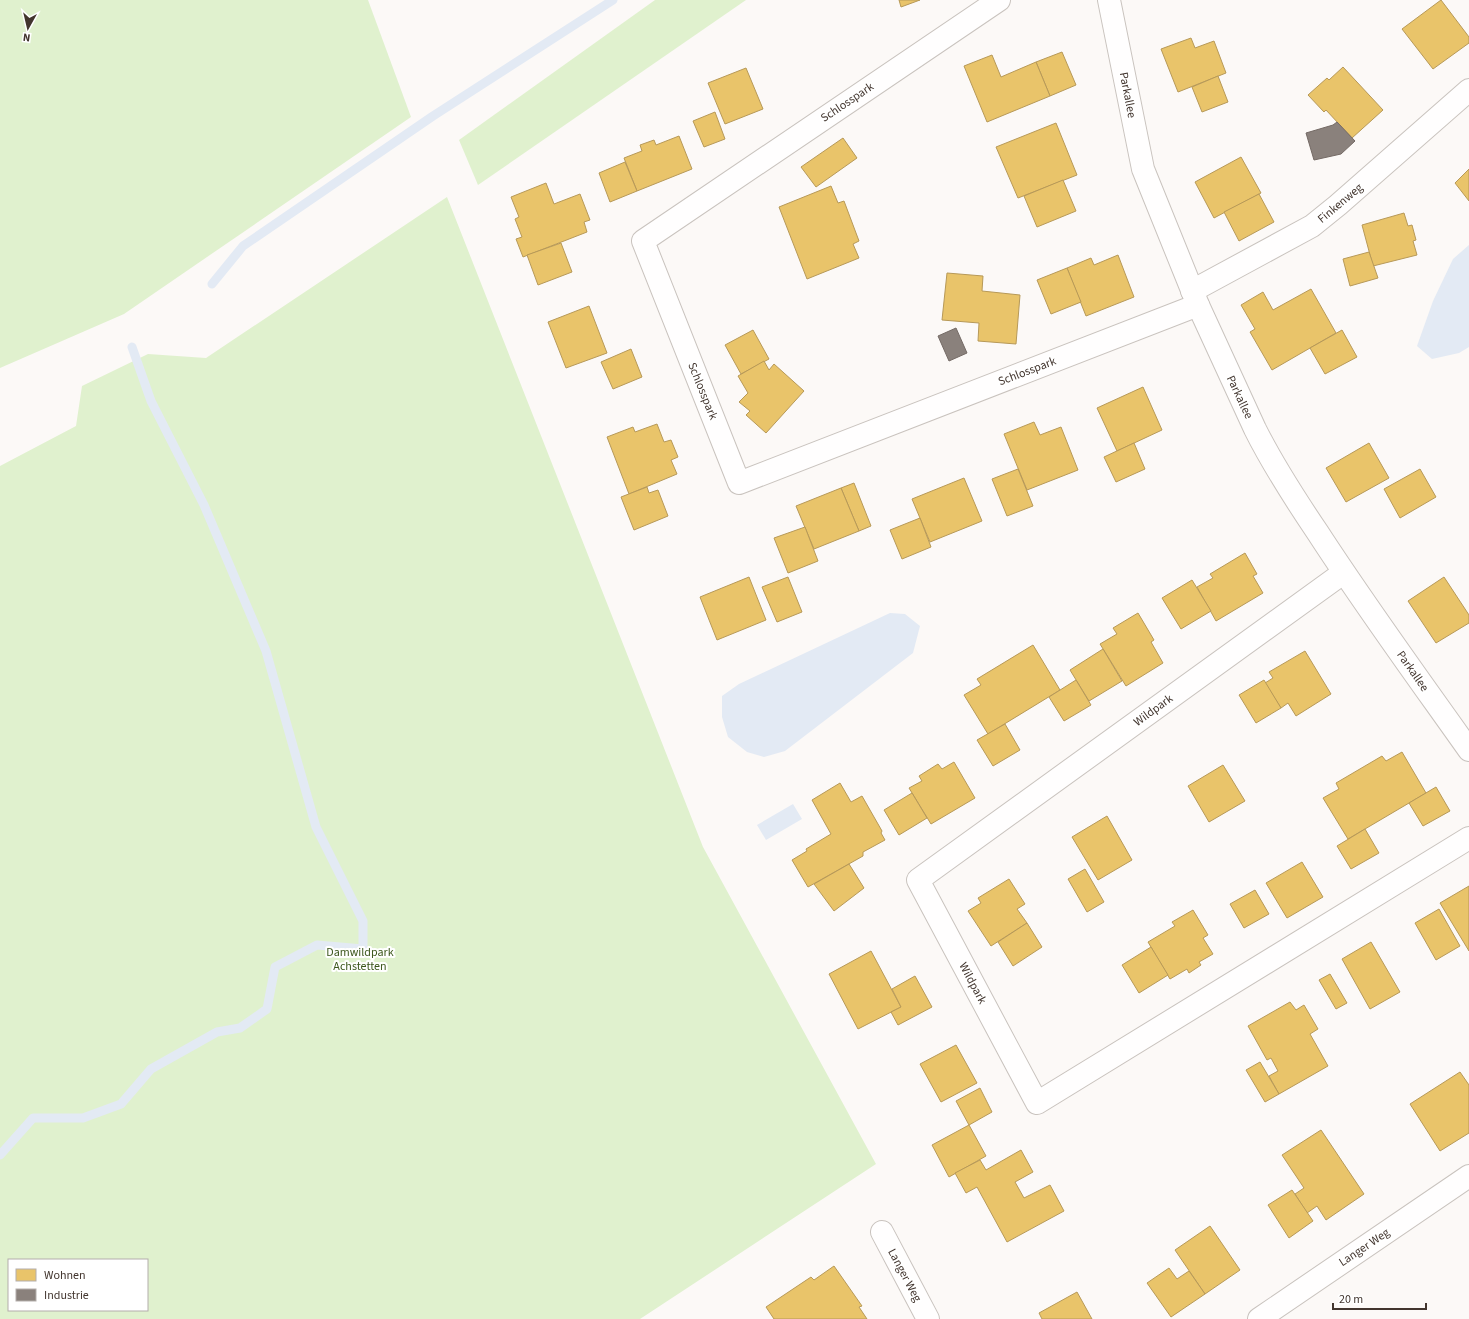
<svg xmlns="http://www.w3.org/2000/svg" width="1469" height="1319" font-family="'Source Sans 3',sans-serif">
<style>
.green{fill:#e0f1ce;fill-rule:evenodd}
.water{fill:#e3eaf4}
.homes{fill:#e9c46a;stroke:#b79958}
.industry{fill:#8a817c;stroke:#746a65}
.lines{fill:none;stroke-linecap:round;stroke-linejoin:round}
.stream{stroke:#e3eaf4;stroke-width:9}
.minor-casing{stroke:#c9c3be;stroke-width:24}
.minor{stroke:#fffefe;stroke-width:22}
.labels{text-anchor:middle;stroke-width:4;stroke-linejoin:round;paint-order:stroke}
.street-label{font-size:12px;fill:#42352e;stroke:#fff}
.park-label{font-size:12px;fill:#3b561b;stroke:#fff}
</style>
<rect width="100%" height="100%" fill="#fcf9f7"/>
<g class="green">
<path d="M0 0H368L411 117 124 314 0 368Z"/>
<path d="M655 0H746L478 185 459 140Z"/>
<path d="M447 197 703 847 876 1164 640 1319H0V466L76 426 82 386 148 354 206 358ZM9 1260H147V1310H9Z"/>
</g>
<g class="water">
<path d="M1469 245V347L1459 353 1432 359 1417 346 1433 301 1453 259Z"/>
<path d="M890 613 905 614 920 626 913 653 785 751 764 757 747 752 728 737 722 717V696L739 684Z"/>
<path d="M793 804 802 819 766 840 757 825Z"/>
</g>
<g class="homes">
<path d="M899 0H920L901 7Z"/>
<path d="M1441 0 1469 37V43L1433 69 1402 29Z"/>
<path d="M1191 38 1195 48 1214 41 1226 73 1178 92 1161 49Z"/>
<path d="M1062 52 1076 85 1050 96 1036 62Z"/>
<path d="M992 55 1001 77 1036 62 1050 96 987 122 964 66Z"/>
<path d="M1343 67 1383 110 1352 138 1326 110 1324 112 1308 95 1327 78 1329 80Z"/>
<path d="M746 68 763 109 725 124 708 83Z"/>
<path d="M1218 76 1228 102 1202 112 1192 87Z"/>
<path d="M715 112 725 139 704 147 693 121Z"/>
<path d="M1056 123 1077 175 1018 198 996 147Z"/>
<path d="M679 136 692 169 637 191 624 158 642 151 640 145 654 140 656 145Z"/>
<path d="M843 138 857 158 816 187 801 167Z"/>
<path d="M1241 157 1261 193 1214 218 1195 182Z"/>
<path d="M625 162 637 191 610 202 599 173Z"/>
<path d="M1469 169V201L1455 183Z"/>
<path d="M1063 180 1076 211 1037 227 1024 196Z"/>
<path d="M546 183 554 204 580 194 590 220 584 222 587 232 523 257 516 239 522 237 515 219 519 217 511 197Z"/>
<path d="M831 186 838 203 844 201 859 241 853 244 859 258 807 279 779 207Z"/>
<path d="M1259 194 1274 222 1239 241 1224 212Z"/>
<path d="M1404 213 1408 226 1412 225 1416 240 1413 241 1417 255 1373 266 1362 225Z"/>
<path d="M561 243 572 272 538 285 527 255Z"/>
<path d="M1369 252 1378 278 1350 286 1343 259Z"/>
<path d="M1118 255 1134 297 1086 316 1067 268 1091 258 1094 265Z"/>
<path d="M1067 268 1081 302 1051 314 1037 280Z"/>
<path d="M947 273 983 276 982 291 1020 295 1016 344 978 341 979 323 942 320Z"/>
<path d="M1311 289 1336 333 1272 370 1250 332 1255 329 1241 305 1263 292 1273 310Z"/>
<path d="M589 306 607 353 566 368 548 322Z"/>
<path d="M753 330 769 359 741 374 725 345Z"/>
<path d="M1342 330 1357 357 1325 374 1310 348Z"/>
<path d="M631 349 642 377 613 389 601 362Z"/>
<path d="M764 361 769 370 774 364 804 391 766 433 746 415 750 411 739 402 748 393 738 376Z"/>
<path d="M1143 387 1162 430 1117 451 1097 408Z"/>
<path d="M1034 422 1040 435 1061 427 1078 470 1027 490 1004 434Z"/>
<path d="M657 424 664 442 671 440 678 457 671 460 677 474 629 494 607 437 633 427 635 432Z"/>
<path d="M1134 443 1145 469 1116 482 1104 457Z"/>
<path d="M1369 443 1389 478 1346 502 1326 468Z"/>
<path d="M1018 469 1033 506 1007 516 992 479Z"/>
<path d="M1420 469 1436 497 1400 518 1384 489Z"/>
<path d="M964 478 982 521 930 542 912 499Z"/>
<path d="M854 483 871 526 859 531 841 488Z"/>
<path d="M647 487 649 493 658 490 668 516 634 530 621 497Z"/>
<path d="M841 488 859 531 814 549 796 506Z"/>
<path d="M920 518 931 547 902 559 890 530Z"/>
<path d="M805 527 818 561 788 573 774 538Z"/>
<path d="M1245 553 1257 574 1253 576 1263 593 1216 621 1197 587 1213 578 1210 574Z"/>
<path d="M749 577 766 620 717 640 700 597Z"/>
<path d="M788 577 802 612 777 622 762 587Z"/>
<path d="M1444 577 1469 615V623L1436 643 1408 601Z"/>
<path d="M1192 580 1211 611 1181 629 1162 598Z"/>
<path d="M1138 613 1154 640 1151 642 1163 663 1126 686 1100 644 1117 634 1113 628Z"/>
<path d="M1033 645 1060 690 988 734 964 695 981 685 977 679Z"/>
<path d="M1103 649 1122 681 1089 701 1070 670Z"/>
<path d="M1305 651 1331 694 1296 716 1288 703 1281 708 1265 683 1273 678 1269 672Z"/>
<path d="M1076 680 1091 705 1064 721 1049 697Z"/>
<path d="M1264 680 1281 708 1256 723 1239 695Z"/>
<path d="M1005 724 1020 750 993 766 977 740Z"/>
<path d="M1402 752 1426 793 1348 839 1323 798 1339 789 1336 783 1382 756 1386 761Z"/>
<path d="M954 762 975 798 931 824 909 788 922 781 919 776 938 764 942 769Z"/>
<path d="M1223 765 1245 801 1209 822 1188 786Z"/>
<path d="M840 783 851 802 862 796 882 831 881 833 885 840 863 852V856L808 887 792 860 807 851 806 849 831 834 812 800Z"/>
<path d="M1436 787 1450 811 1423 826 1409 803Z"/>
<path d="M912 793 927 818 899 835 884 810Z"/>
<path d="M1107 816 1132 860 1098 880 1072 837Z"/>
<path d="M1365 829 1379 853 1351 869 1337 846Z"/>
<path d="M1302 862 1323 897 1287 918 1266 883Z"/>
<path d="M849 864 864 888 834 911 814 884Z"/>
<path d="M1085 869 1104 902 1087 912 1068 879Z"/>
<path d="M1009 879 1025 904 1017 909 1027 923 991 946 968 911 981 903 978 898Z"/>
<path d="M1469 886V951L1440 903Z"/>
<path d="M1255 890 1269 914 1244 928 1230 904Z"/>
<path d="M1439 909 1460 946 1436 960 1415 923Z"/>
<path d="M1193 910 1208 935 1203 938 1213 954 1199 962 1201 965 1189 973 1187 969 1170 979 1148 942 1175 926 1172 922Z"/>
<path d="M1027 923 1042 947 1013 966 998 942Z"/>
<path d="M1371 942 1400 992 1370 1009 1342 959Z"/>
<path d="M1151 947 1168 975 1139 993 1122 965Z"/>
<path d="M871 951 901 1007 858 1029 829 974Z"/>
<path d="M1330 974 1347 1003 1336 1009 1319 980Z"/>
<path d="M915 976 932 1007 898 1025 891 1012 901 1007 892 989Z"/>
<path d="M1290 1002 1296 1010 1304 1005 1318 1029 1310 1034 1328 1066 1279 1094 1269 1076 1278 1071 1271 1058 1267 1060 1248 1026Z"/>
<path d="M956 1045 977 1083 941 1102 920 1064Z"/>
<path d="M1260 1062 1279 1094 1265 1102 1246 1070Z"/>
<path d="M1460 1072 1469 1085V1133L1440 1151 1410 1104Z"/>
<path d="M980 1088 992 1112 969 1125 956 1101Z"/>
<path d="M969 1125 986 1156 949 1177 932 1145Z"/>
<path d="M1321 1130 1364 1194 1326 1220 1317 1206 1307 1213 1295 1194 1304 1188 1282 1155Z"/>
<path d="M1021 1150 1033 1172 1015 1182 1024 1198 1050 1185 1064 1211 1007 1242 977 1187 966 1193 955 1173 980 1160 986 1170Z"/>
<path d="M1292 1190 1313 1221 1289 1238 1268 1205Z"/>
<path d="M1210 1226 1240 1270 1205 1294 1175 1250Z"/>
<path d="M834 1266 862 1306 859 1307 867 1319H774L766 1307 811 1277 814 1280Z"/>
<path d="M1169 1268 1177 1279 1189 1271 1205 1294 1171 1317 1147 1283Z"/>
<path d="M1077 1292 1092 1319H1042L1039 1313Z"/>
</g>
<g class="industry">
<path d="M1337 122 1355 141 1341 154 1314 160 1306 133 1333 125Z"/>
<path d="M956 328 967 353 949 361 938 336Z"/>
</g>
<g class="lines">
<g class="stream">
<path d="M212 284 243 246 433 116 613 0"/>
<path d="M0 1155 33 1118H83L121 1104 151 1069 217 1032 240 1028 267 1009 275 967 317 945 363 949V921L316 827 266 651 204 505 151 401 132 347"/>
</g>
<defs>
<g id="minor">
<path d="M999 0 643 241 739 483 1198 305"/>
<path d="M1109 0 1143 169 1198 305 1255 429C1273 465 1295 499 1318 533 1366 607 1418 678 1469 750"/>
<path d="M1192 291 1312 226 1338 205 1469 90"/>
<path d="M1343 573 918 880 1037 1103 1469 838"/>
<path d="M882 1232 928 1319"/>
<path d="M1259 1319 1469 1176"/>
</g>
</defs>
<use href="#minor" class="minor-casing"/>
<use href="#minor" class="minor"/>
</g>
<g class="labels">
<g class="street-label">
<text transform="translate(1128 95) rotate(79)" y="4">Parkallee</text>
<text transform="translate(847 102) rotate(-34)" y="4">Schlosspark</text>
<text transform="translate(1340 203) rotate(-40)" y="4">Finkenweg</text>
<text transform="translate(1027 371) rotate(-21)" y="4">Schlosspark</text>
<text transform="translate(703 391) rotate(68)" y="4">Schlosspark</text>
<text transform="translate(1240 397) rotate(65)" y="4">Parkallee</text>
<text transform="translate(1413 671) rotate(55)" y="4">Parkallee</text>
<text transform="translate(1153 710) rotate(-36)" y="4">Wildpark</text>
<text transform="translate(973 983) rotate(62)" y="4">Wildpark</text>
<text transform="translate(1364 1247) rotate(-34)" y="4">Langer Weg</text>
<text transform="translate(905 1275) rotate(62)" y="4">Langer Weg</text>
</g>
<g class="park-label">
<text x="360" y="956">Damwildpark<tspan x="360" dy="14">Achstetten</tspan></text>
</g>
</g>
<rect x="8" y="1259" width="140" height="52" fill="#ffffff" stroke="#b3aeab"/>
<rect x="16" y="1269" width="20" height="12" fill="#e9c46a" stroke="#b3aeab"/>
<text x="44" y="1279" font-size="12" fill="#42352e">Wohnen</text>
<rect x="16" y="1289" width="20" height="12" fill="#8a817c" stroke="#b3aeab"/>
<text x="44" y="1299" font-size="12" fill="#42352e">Industrie</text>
<g transform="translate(28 28) rotate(188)" stroke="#ffffff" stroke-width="3" paint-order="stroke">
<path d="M0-3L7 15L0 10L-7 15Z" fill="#42352e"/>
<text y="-6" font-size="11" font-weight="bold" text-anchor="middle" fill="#42352e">N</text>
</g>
<path d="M1333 1303v6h93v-6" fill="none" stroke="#42352e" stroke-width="2"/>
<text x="1339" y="1303" font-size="12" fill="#42352e" stroke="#ffffff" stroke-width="3" paint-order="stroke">20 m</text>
</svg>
